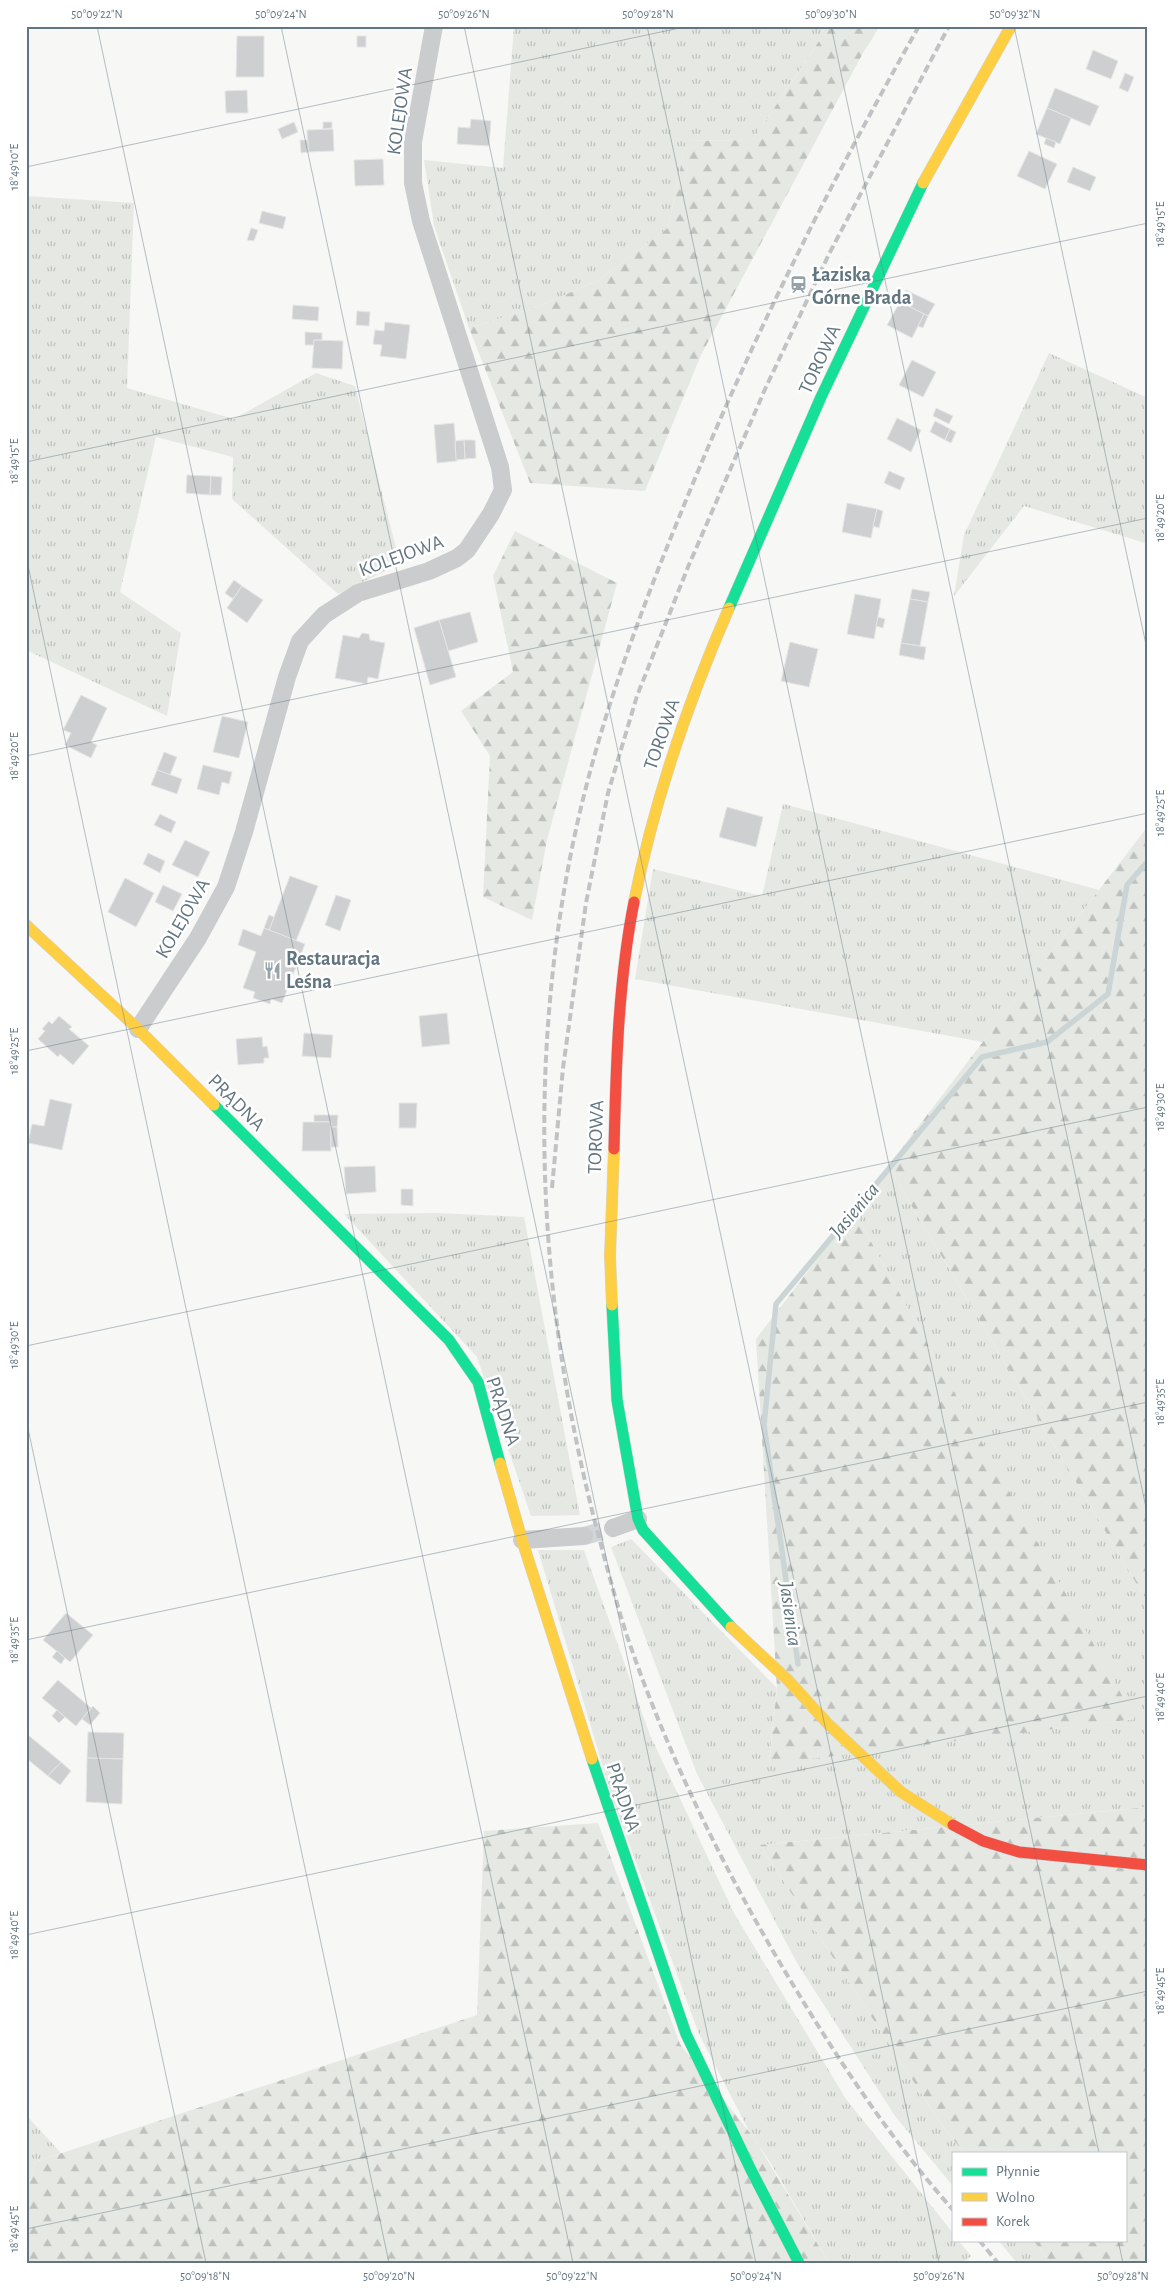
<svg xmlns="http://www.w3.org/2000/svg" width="1174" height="2289" font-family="'Alegreya Sans',sans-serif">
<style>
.grass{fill:url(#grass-tufts)}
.forest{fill:url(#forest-firs)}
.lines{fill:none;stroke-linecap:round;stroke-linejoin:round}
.stream{stroke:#cbd5d6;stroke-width:5.5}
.building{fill:#cecfd0;stroke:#e6e6e6}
.street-tunnel{stroke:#d2d6d8;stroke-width:18;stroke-dasharray:18 9;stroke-linecap:butt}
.fast-casing{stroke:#d3d4d5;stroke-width:12}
.slow-casing{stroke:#d3d4d5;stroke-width:12}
.jam-casing{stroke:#d3d4d5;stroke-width:12}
.street{stroke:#cbcccd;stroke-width:18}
.fast{stroke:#16e098;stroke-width:11}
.slow{stroke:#ffcf43;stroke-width:11}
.jam{stroke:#f24e42;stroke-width:11}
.rail{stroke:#c1c2c4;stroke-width:4;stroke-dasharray:8 4;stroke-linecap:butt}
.ticks{fill:none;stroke:#627580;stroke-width:1;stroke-opacity:0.45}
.labels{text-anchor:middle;stroke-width:5;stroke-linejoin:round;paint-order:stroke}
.street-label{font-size:20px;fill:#627580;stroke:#fff}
.poi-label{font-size:20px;font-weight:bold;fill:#627580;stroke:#fff;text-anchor:start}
.water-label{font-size:21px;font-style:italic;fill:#5e757b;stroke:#fff}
.neatline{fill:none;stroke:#627580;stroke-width:2}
.ticks-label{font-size:12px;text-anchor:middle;fill:#627580}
</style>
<defs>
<pattern id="grass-tufts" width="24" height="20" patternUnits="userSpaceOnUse" patternTransform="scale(1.25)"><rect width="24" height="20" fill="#e6e9e3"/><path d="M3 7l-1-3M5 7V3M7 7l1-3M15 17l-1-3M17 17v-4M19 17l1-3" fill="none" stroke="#bec1bd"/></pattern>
<pattern id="forest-firs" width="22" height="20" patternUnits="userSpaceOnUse" patternTransform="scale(1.25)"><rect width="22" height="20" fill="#e6e9e3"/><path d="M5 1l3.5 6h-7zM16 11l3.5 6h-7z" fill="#bec1bd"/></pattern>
</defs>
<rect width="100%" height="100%" fill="#f7f7f6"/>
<g class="grass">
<path d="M514 26H821V38L753 140 686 141 668 228 599 280 537 307 469 328 434 226 424 160 503 168Z"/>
<path d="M26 196 134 203 127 388 234 419 316 373 355 386 400 564 338 594 232 499 233 457 156 437 120 592 181 633 167 716 26 650Z"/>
<path d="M1049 353 1148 398V536L1145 543 1024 506 954 596 964 535Z"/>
<path d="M783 804H784L1099 890 983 1042 635 979 653 869 762 896Z"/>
<path d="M888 1166 1148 1603V1807L760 1845 941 2124 964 2153H953V2186L895 2116 797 1963 697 1774 611 1547 631 1539 777 1688 769 1763 1134 1719 854 1211Z"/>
<path d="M435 1213 524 1217 580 1515 531 1516 477 1357 344 1214Z"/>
<path d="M538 1550H584L650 1735 735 1915 846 2099 953 2233V2240H958L971 2256 963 2263H829L770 2162 749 2131 699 2034 612 1797Z"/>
<path d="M26 2115 61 2153 35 2162 26 2197Z"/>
<path d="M998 2240H1033L1051 2263H1017Z"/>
</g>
<g class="forest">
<path d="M821 26H880L863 53 701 355 645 491 530 483 469 328 537 307 599 280 668 228 686 141 753 140 821 38Z"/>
<path d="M515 531 617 583 547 840 532 920 483 897 490 756 461 711 513 672 493 576Z"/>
<path d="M1148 826V1603L888 1166Z"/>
<path d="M854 1211 1135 1719 769 1764 777 1688 756 1339Z"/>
<path d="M1148 1807V2263H1051L1033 2240H1125V2153H964L941 2124 760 1845Z"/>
<path d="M598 1823 680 2044 754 2138 829 2263H26V2197L35 2162 477 2015 484 1831Z"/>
</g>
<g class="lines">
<path class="stream" d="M798 1664 764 1425 776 1304 982 1057 1047 1042 1108 994 1127 885 1148 861"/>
</g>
<g class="building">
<path d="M237 36H264V77H236Z"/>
<rect x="357" y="36" width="9" height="11"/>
<path d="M1093 50 1118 61 1111 79 1086 69Z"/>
<path d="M1125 73 1134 77 1128 92 1119 88Z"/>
<path d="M1055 88 1099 106 1090 126 1047 108Z"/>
<path d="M247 90 248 113H226L225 91Z"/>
<path d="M1047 108 1071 118 1060 144 1036 134Z"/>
<path d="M471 119 491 121 489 146 457 144 458 127 470 128Z"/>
<path d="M294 122 298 132 282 139 278 129Z"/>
<path d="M323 122H332V128L323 129Z"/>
<path d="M333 129 334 151 308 152 307 130Z"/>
<path d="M1046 138 1056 142 1054 148 1044 144Z"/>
<path d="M300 140H308V152L301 153Z"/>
<path d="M1029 151 1057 164 1045 189 1017 176Z"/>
<path d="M383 159 384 185 355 186 354 160Z"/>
<path d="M1073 167 1096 177 1090 191 1067 182Z"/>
<path d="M262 211 286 217 283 229 259 223Z"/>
<path d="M251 228 258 230 254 241 247 240Z"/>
<path d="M906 290 935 304 928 316 900 302Z"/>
<path d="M900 302 924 314 912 338 887 325Z"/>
<path d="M293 305 319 307 318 321 292 319Z"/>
<path d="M357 311 370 312 369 326 356 325Z"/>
<path d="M924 314 928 316 923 328 918 326Z"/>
<path d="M385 322 410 325 406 359 380 356 382 345 373 344 375 330 384 331Z"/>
<path d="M305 332 322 333V340H314V345H305Z"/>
<path d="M314 340 343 341 342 369 312 368Z"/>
<path d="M912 360 936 372 923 397 899 385Z"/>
<path d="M936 408 953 416 949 424 933 416Z"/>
<path d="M897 418 921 430 911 452 887 439Z"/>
<path d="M935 421 950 429 945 440 930 432Z"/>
<path d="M454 423 457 461 437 463 434 425Z"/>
<path d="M950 429 956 432 951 443 945 440Z"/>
<path d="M464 440H475L476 458 465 459Z"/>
<path d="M464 440 465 459 456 460 455 441Z"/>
<path d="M889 471 905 478 900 490 884 483Z"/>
<path d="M187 475 211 476 210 495 186 493Z"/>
<path d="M211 476 222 477 221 495H210Z"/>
<path d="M847 503 877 509 871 538 842 532Z"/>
<path d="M877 509 883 511 879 528 873 526Z"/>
<path d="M234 580 242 586 233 599 225 593Z"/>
<path d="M242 586 263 600 247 623 227 608Z"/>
<path d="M912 589 930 592 928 602 910 599Z"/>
<path d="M855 594 881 599 874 639 847 634Z"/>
<path d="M910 599 928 602 920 646 901 643Z"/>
<path d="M470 612 478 642 448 651 439 620Z"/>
<path d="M878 617 885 619 883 628 876 626Z"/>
<path d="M439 620 456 677 430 685 414 628Z"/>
<path d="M362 633 369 634 370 640 385 643 378 679 368 677 367 684 335 678 343 635 359 638Z"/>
<path d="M790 642 818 649 809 687 781 681Z"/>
<path d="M901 643 926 647 924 660 899 655Z"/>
<path d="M81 695 107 708 91 742 97 745 91 758 65 745 71 733 63 730Z"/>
<path d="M222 716 248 722 239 758 213 752Z"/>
<path d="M164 752 177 757 170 775 157 770Z"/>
<path d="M203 765 232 772 229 784 222 782 219 795 197 789Z"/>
<path d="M157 770 182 779 177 794 151 785Z"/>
<path d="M727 807 763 817 756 847 719 837Z"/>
<path d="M160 814 176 822 171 833 154 825Z"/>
<path d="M185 840 210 852 198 877 172 865Z"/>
<path d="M148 853 165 861 160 873 143 864Z"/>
<path d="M290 876 318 886 296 941 269 930Z"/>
<path d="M125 878 154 893 136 927 108 912Z"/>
<path d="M163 885 182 894 173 911 155 902Z"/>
<path d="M336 895 351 900 340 931 325 925Z"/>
<path d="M269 915 274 917 269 930 264 928Z"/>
<path d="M264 928 305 944 282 1003 271 999 270 1004 253 998 255 992 243 988 256 952 238 945 243 929 261 936Z"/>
<path d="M447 1013 450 1044 422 1047 419 1016Z"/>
<path d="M59 1016 72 1027 69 1029 89 1046 73 1065 60 1054 58 1057 38 1039 45 1031 42 1029 49 1021 52 1024Z"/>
<path d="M304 1033 333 1035 331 1058 302 1056Z"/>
<path d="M262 1037 263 1047 267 1046 269 1058H264V1063L238 1065 236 1039Z"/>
<path d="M50 1099 72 1104 62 1150 28 1143 32 1124 44 1126Z"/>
<path d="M399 1103H417L416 1128H399Z"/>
<path d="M314 1115H338L337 1127H331V1122H314Z"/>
<path d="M303 1122H331V1151H302Z"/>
<path d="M331 1127H337L338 1147H331Z"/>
<path d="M375 1166 376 1192 346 1194 344 1167Z"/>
<path d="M401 1189H413V1206L401 1205Z"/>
<path d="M66 1613 93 1635 70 1662 43 1640Z"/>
<path d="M57 1651 65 1658 61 1664 52 1657Z"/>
<path d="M58 1680 91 1708 76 1726 42 1698Z"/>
<path d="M93 1706 100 1713 90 1725 82 1719Z"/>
<path d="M57 1710 65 1717 59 1723 52 1716Z"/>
<path d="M88 1732 124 1733 123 1759 87 1758Z"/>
<path d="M28 1735 61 1762 48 1776 26 1758V1737Z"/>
<path d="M87 1758 123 1759 122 1804 86 1802Z"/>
<path d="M61 1762 71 1771 60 1785 48 1776Z"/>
</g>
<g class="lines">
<path class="street-tunnel" d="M584 1536 613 1528"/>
<defs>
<g id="fast">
<path d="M729 608 821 397 923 183"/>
<path d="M214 1105 449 1340 478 1382 500 1463"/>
<path d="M612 1305 617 1400 638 1519 643 1530 731 1627"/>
<path d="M592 1759 686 2034 751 2170 799 2263"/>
</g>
<g id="slow">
<path d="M923 183 1011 26"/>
<path d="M634 902C654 801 688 702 729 608"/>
<path d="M26 925 138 1029 214 1105"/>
<path d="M612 1305 610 1256 614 1149"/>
<path d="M500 1463 522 1540 592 1759"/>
<path d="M731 1627 788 1680 828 1724 901 1792 953 1825"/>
</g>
<g id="jam">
<path d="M614 1149C616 1067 618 983 634 902"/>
<path d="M953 1825 983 1841 1019 1852 1148 1865"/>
</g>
</defs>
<use href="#fast" class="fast-casing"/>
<use href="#slow" class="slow-casing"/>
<use href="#jam" class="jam-casing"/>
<g class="street">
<path d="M138 1029 198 938 226 887 244 832 287 677 300 641 324 615 358 593 429 571 457 558 467 550 491 514 503 490 500 467 421 221 413 183V142L434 26"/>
<path d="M613 1528 638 1519"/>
<path d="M522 1540 584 1536"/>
</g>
<use href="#fast" class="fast"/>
<use href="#slow" class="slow"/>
<use href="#jam" class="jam"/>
<g class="rail">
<path d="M919 26C829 185 748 346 680 515 635 625 594 737 571 853 527 1075 539 1304 595 1522 605 1560 615 1599 627 1636 669 1759 728 1878 795 1988 842 2066 893 2142 953 2210"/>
<path d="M552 1188 563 1068 586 903 608 793 637 696 688 567 766 387 829 254 949 26"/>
<path d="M979 2240 998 2263"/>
</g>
</g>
<path class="ticks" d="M97 26 573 2263M281 26 756 2263M464 26 939 2263M647 26 1099 2153M831 26 1148 1517M1014 26 1148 654M26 167 689 26M26 462 1148 223M26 556 389 2263M26 756 1148 518M26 1051 1148 813M26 1346 1148 1107M26 1419 206 2263M26 1640 1148 1402M26 1935 1148 1696M26 2229 1148 1991M1118 2240 1123 2263"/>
<defs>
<symbol id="station-bare" viewBox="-9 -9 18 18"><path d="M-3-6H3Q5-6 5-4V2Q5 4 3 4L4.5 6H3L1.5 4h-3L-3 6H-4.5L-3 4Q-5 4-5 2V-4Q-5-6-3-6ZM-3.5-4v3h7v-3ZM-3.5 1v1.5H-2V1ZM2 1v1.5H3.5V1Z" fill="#96a2a9" stroke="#fff" stroke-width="2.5" paint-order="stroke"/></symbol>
<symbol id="restaurant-bare" viewBox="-9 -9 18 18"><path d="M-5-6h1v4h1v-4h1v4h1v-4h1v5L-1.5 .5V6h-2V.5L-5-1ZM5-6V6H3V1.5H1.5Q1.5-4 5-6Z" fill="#96a2a9" stroke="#fff" stroke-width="2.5" paint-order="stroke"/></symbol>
</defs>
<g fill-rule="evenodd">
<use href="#station-bare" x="786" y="272" width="25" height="25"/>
<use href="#restaurant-bare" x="260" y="958" width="25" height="25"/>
</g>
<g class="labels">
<g class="street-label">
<text transform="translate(399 111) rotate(-82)" y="7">KOLEJOWA</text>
<text transform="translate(819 359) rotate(-65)" y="7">TOROWA</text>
<text transform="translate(401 555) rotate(-20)" y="7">KOLEJOWA</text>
<text transform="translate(661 734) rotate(-71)" y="7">TOROWA</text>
<text transform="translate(182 918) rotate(-60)" y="7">KOLEJOWA</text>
<text transform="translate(237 1102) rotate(45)" y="7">PRĄDNA</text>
<text transform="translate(595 1137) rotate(-88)" y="7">TOROWA</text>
<text transform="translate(504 1411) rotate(72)" y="7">PRĄDNA</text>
<text transform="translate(624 1797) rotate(72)" y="7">PRĄDNA</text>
</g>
<g class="poi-label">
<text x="812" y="281">Łaziska<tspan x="812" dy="23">Górne Brada</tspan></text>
<text x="286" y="965">Restauracja<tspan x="286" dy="23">Leśna</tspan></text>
</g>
<g class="water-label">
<text transform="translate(854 1210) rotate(-50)" y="7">Jasienica</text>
<text transform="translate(791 1614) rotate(82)" y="7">Jasienica</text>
</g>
</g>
<rect width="1174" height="2289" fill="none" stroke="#ffffff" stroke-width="55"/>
<rect x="952" y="2152" width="175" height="90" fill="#ffffff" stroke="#c0c8cc"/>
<rect x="962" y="2168" width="25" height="8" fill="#16e098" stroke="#c0c8cc"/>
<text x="996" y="2176" font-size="15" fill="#627580">Płynnie</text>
<rect x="962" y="2193" width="25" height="8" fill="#ffcf43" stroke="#c0c8cc"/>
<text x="996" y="2202" font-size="15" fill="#627580">Wolno</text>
<rect x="962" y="2218" width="25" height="8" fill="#f24e42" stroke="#c0c8cc"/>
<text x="996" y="2226" font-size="15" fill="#627580">Korek</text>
<rect x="28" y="28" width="1118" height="2234" class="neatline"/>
<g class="ticks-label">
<text x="97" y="18">50°09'22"N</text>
<text x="281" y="18">50°09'24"N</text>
<text x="464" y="18">50°09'26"N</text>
<text x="648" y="18">50°09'28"N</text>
<text x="831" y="18">50°09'30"N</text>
<text x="1015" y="18">50°09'32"N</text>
<text transform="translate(14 167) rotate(-90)" y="4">18°49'10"E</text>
<text transform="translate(1160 224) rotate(-90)" y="4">18°49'15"E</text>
<text transform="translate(14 461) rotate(-90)" y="4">18°49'15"E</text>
<text transform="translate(1160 518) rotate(-90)" y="4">18°49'20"E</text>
<text transform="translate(14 756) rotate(-90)" y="4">18°49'20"E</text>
<text transform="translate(1160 813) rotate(-90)" y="4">18°49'25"E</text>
<text transform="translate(14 1051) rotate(-90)" y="4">18°49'25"E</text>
<text transform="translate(1160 1107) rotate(-90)" y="4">18°49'30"E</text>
<text transform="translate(14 1345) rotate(-90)" y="4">18°49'30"E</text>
<text transform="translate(1160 1402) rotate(-90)" y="4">18°49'35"E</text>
<text transform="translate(14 1640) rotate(-90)" y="4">18°49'35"E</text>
<text transform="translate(1160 1697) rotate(-90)" y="4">18°49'40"E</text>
<text transform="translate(14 1935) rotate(-90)" y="4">18°49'40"E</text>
<text transform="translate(1160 1991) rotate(-90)" y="4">18°49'45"E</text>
<text transform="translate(14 2229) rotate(-90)" y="4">18°49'45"E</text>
<text x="205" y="2280">50°09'18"N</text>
<text x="389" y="2280">50°09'20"N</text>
<text x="572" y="2280">50°09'22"N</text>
<text x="756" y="2280">50°09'24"N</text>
<text x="939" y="2280">50°09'26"N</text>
<text x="1123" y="2280">50°09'28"N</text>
</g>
</svg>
